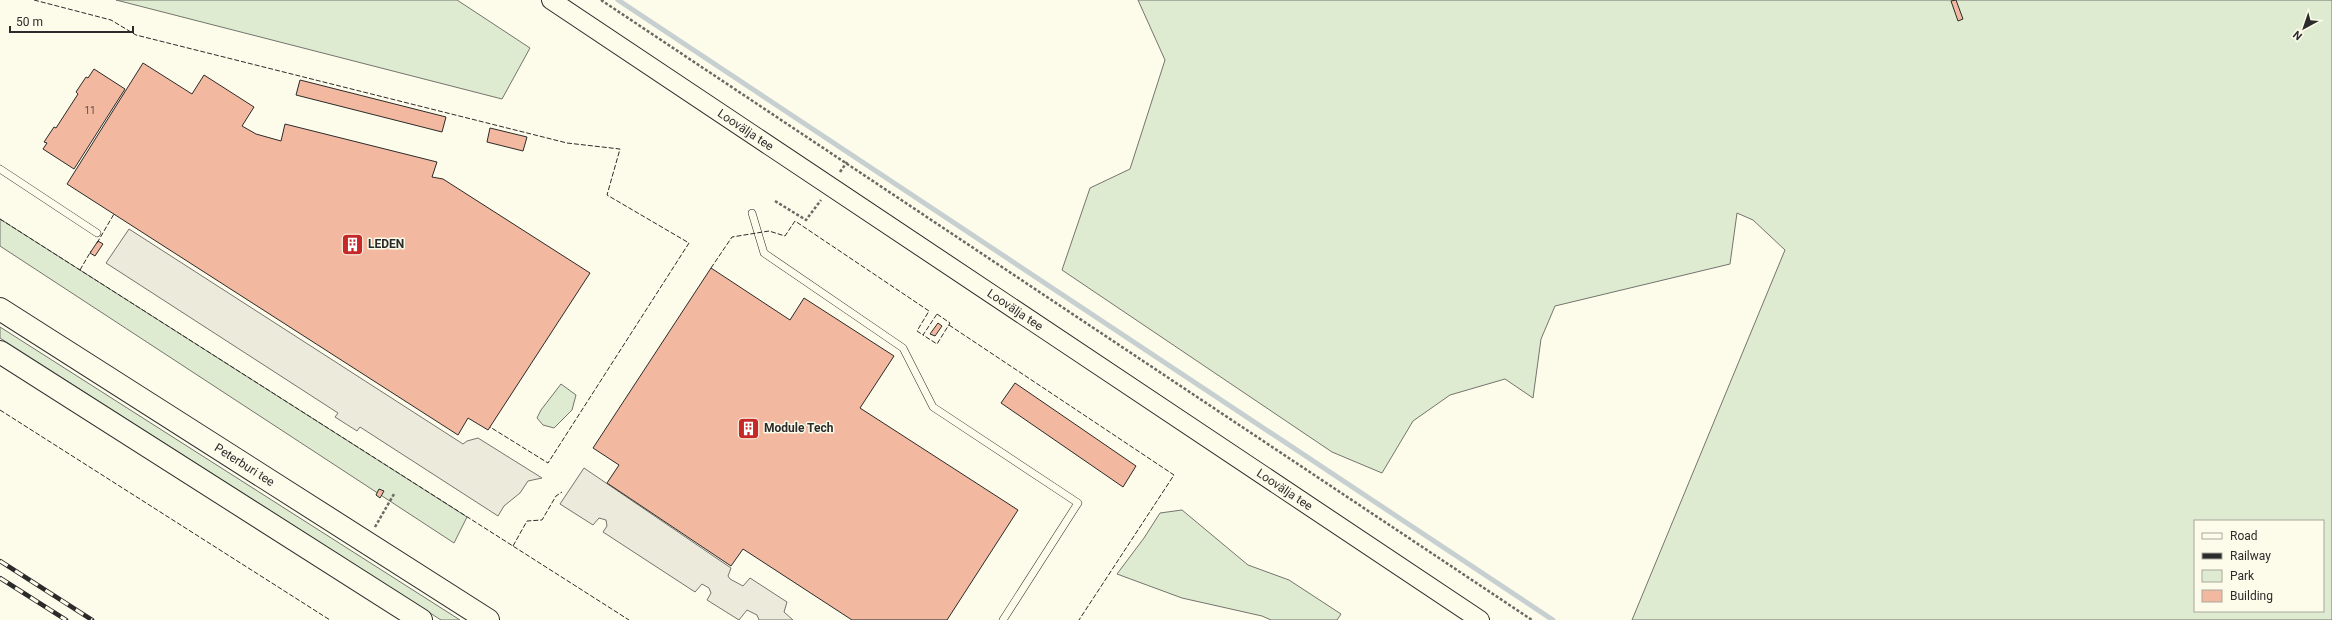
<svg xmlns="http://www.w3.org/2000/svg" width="2332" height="620" font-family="Roboto,sans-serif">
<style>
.green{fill:#deebd1;stroke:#74746e;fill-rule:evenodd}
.parking{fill:#eceadb;stroke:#74746e}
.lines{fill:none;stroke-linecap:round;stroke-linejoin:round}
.stream{stroke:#c7d0d0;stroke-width:5}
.building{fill:#f2b8a0;stroke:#2b2b2b}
.service-casing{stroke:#2b2b2b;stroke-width:8}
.tertiary-casing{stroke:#2b2b2b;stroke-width:20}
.trunk-casing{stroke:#2b2b2b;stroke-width:24}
.path{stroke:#6a6964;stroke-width:2.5;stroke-dasharray:3 2;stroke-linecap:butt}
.service{stroke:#fdfbea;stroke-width:7}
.tertiary{stroke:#fdfbea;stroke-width:18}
.trunk{stroke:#fdfbea;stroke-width:22}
.rail-casing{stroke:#2b2b2b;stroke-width:4.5}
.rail{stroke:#fdfbea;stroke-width:3;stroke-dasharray:9;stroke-linecap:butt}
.fence{stroke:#2b2b2b;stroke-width:1;stroke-dasharray:5 2;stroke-linecap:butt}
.labels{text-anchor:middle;stroke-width:3;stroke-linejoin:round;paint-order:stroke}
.number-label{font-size:10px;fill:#5d4e48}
.street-label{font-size:12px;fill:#2b2b2b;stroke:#fdfbea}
.poi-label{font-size:12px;font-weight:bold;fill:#2b2b2b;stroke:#fdfbea;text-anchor:start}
</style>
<rect width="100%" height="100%" fill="#fdfbea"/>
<g class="green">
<path d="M116 0H457L530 48 502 99Z"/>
<path d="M1138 0H2332V620H1632L1785 250 1753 220 1737 213 1730 264 1555 306 1541 339 1533 398 1505 379 1450 395 1413 421 1382 473 1332 452 1062 270 1090 188 1130 169 1165 60ZM2195 521H2323V611H2195Z"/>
<path d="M0 219 467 517 454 543 0 246Z"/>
<path d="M0 327 460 620H441L0 338Z"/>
<path d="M561 384 576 395 572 410 554 428 543 425 537 418 541 410Z"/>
<path d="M1182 510 1248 565 1289 580 1341 614 1337 620H1271L1262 616 1182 598 1117 574 1144 538 1160 513Z"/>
</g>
<g class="parking">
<path d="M129 229 463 444 467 441 478 438 542 478 528 481 520 493 504 506 498 516 360 427 357 431 335 417 338 413 106 263Z"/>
<path d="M584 468 731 568 728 576 730 579 743 586 750 578 787 602 784 612 793 620H759L757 615 747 610 739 620 707 600 711 593 709 588 702 584 695 592 603 532 607 526 606 520 599 518 593 525 560 504Z"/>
</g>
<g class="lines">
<path class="stream" d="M618 0 1553 620"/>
</g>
<g class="building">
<path d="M1956 0 1963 19 1958 21 1951 1Z"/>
<path d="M143 63 192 94 204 75 254 107 242 126 256 134 281 141 285 124 437 162 432 177 443 179 590 273 488 430 468 418 458 435 67 184Z"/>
<path d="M94 69 125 89 74 169 43 149 47 143 44 142 54 127 56 128 78 94 76 92 86 77 88 78Z"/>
<path d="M300 80 446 117 442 132 296 95Z"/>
<path d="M490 128 527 137 523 151 487 142Z"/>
<path d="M98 241 103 244 95 256 90 253Z"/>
<path d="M711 268 790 320 804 298 894 356 860 408 1018 510 947 620H852L743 549 731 566 607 483 619 465 593 448Z"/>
<path d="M938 323 942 326 935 336 930 334Z"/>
<path d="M1015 383 1136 466 1123 487 1001 403Z"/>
<path d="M379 489 384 491 380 498 376 495Z"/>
</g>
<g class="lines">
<defs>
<g id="service">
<path d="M0 169 97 233"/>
<path d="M752 213 764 253 903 348 933 407 1078 503 1003 620"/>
</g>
<g id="tertiary">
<path id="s1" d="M551 0 1480 620"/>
</g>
<g id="trunk">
<path id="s2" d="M0 309 488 620"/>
<path d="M0 352 421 620"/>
</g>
</defs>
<use href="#service" class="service-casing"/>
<use href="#tertiary" class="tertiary-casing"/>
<use href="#trunk" class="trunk-casing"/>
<g class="path">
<path d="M601 0 1532 620"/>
<path d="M840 172 847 162"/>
<path d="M775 201 806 220 821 200"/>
<path d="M375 527 394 494"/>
</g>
<use href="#service" class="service"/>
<use href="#tertiary" class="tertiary"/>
<use href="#trunk" class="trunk"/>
<defs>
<g id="rail">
<path d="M0 561 92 620"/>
<path d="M0 578 66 620"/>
</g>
</defs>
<use href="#rail" class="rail-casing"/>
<use href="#rail" class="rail"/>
<g class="fence">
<path d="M34 0 111 20 136 35 567 143 620 149 607 195 689 243 548 463 490 427"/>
<path d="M0 219 629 620"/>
<path d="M97 243 114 214"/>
<path d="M711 268 732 237 769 231 785 236 795 221 929 311 917 331 923 335"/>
<path d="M80 270 91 251"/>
<path d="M937 314 950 323 937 344 923 335Z"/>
<path d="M949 325 1174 475 1079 620"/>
<path d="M0 410 330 620"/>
<path d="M513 546 527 521 542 520 556 496 562 492"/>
</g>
</g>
<defs>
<symbol id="building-square" viewBox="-11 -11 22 22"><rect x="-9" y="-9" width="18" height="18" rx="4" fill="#c62828" stroke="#fdfbea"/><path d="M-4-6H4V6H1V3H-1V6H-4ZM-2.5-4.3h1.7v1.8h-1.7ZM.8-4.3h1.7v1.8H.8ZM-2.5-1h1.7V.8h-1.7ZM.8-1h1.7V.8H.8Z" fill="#fff"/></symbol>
</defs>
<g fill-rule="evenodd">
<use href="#building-square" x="340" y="232" width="25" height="25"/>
<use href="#building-square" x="736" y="416" width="25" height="25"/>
</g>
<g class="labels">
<g class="number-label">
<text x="90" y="114">11</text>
</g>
<g class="street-label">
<text dy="4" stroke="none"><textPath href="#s1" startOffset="234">Loovälja tee</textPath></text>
<text dy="4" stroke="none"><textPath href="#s1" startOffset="558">Loovälja tee</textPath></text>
<text dy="4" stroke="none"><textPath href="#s2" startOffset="290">Peterburi tee</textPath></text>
<text dy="4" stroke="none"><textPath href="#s1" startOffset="882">Loovälja tee</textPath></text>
</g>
<g class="poi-label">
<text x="368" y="248">LEDEN</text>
<text x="764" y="432">Module Tech</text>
</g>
</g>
<rect x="2194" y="520" width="130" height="92" fill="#fdfbea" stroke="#a9a89e"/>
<rect x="2202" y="533" width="20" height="6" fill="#fdfbea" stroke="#a9a89e"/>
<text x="2230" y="540" font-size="12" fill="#2b2b2b">Road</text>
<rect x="2202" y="553" width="20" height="6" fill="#2b2b2b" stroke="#a9a89e"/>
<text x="2230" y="560" font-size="12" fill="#2b2b2b">Railway</text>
<rect x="2202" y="570" width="20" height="12" fill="#deebd1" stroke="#a9a89e"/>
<text x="2230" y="580" font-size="12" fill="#2b2b2b">Park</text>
<rect x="2202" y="590" width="20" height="12" fill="#f2b8a0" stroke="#a9a89e"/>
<text x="2230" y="600" font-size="12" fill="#2b2b2b">Building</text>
<g transform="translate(2304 28) rotate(220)" stroke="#fdfbea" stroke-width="3" paint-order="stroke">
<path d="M0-3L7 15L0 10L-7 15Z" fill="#2b2b2b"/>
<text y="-6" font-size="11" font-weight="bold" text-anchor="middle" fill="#2b2b2b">N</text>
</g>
<path d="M10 26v6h123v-6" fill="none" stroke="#2b2b2b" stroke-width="2"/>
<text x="16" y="26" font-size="12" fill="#2b2b2b" stroke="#fdfbea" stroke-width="3" paint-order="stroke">50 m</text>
</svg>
